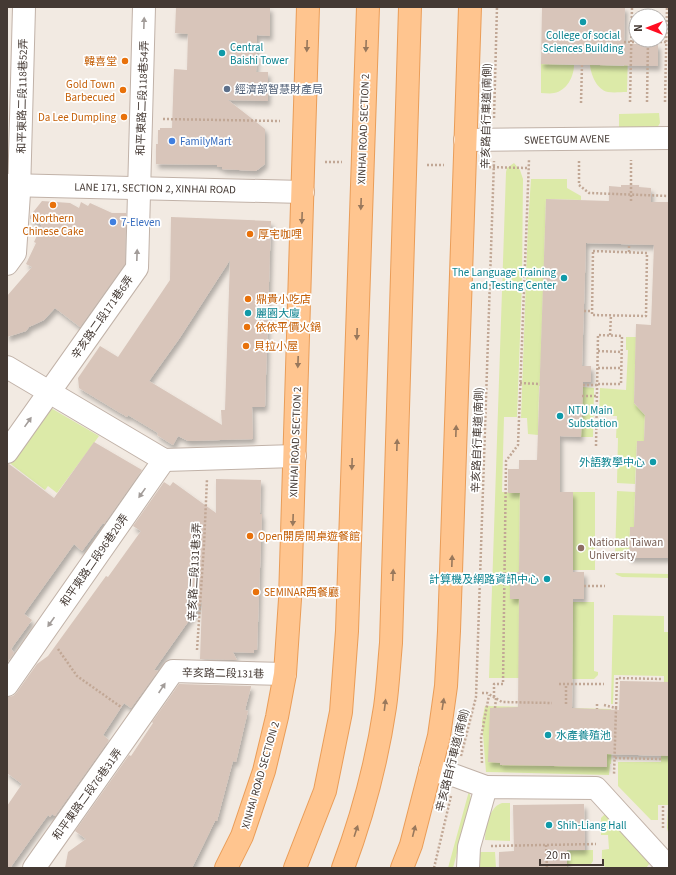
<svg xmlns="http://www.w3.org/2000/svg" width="676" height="875" font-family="'Source Sans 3','Noto Sans TC',sans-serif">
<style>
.green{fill:#dceaa8}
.building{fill:#d8c5ba;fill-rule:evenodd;filter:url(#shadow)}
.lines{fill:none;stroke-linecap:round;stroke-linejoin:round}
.minor-casing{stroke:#c1b2a8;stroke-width:24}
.major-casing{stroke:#ea9d58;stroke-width:24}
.path{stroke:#c1a795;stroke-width:2.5;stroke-dasharray:2 2;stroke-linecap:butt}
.minor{stroke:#fff;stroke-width:22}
.major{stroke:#ffc58f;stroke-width:22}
.oneway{fill:#a29c99}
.oneway2{fill:#98785c}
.culture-dot{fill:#0f9aa8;stroke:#fff;stroke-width:1.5}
.food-dot{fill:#e8710a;stroke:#fff;stroke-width:1.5}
.service-dot{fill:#5c6f8a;stroke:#fff;stroke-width:1.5}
.shop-dot{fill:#3f7fe0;stroke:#fff;stroke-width:1.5}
.education-dot{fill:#8d6e63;stroke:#fff;stroke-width:1.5}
.labels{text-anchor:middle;stroke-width:3.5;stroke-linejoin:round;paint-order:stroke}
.culture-label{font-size:11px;fill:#0d838f;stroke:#fff;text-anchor:start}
.food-label{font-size:11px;fill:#c56008;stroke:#fff;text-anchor:start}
.service-label{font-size:11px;fill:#4e5e75;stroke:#fff;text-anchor:start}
.street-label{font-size:11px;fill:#443933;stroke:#fff}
.shop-label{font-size:11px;fill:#366cbe;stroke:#fff;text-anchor:start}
.education-label{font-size:11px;fill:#785e54;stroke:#fff;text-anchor:start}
</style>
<defs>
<filter id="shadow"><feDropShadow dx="2.5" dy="4.5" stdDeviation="2" flood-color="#0004"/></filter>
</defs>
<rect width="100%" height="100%" fill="#f2eae2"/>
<g class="green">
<path d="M624 51H628L627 92C621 92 614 93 608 92 597 90 591 75 590 65L624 66Z"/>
<path d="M541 64 574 65C574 76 567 91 554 93 550 94 545 93 541 93Z"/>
<path d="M659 113 660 123 657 128H619V114Z"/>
<path d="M514 163 520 170 523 179 522 283 517 417H504L502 492 520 493 519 572H510V599H519V678H489L506 172 507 168Z"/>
<path d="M531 179H567V188L581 196V200L546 199 540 386H539L538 435 528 434 527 418H521L528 224Z"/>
<path d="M626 337H636L634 403 645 415 644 441H637L635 484 617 483 618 438H616L617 416H599L600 388 626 390 628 350H626Z"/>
<path d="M583 387 594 388 593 437H581Z"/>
<path d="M44 404 99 436 57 493 48 486 45 490 7 461Z"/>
<path d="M617 491 635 492 634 527H630L629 558 615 557Z"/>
<rect x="573" y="492" width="22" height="78"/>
<path d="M615 573 669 574V578L622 577 617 575Z"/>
<path d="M573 602H594V671L598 672V675L594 679H572Z"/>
<path d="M613 615 664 616V632H669V836L667 828 668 805H658V820H651L618 786V762H661V744H663L664 676 614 675 613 704H611Z"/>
<path d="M485 706 611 709V712H613L611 764H610L609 775 486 772 482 721Z"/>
<path d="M469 791 471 799 453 868H448Z"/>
<path d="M502 803H510V841L485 840C485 828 489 807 502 803Z"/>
<path d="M605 814 609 815 650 863 646 868H606C601 864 602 856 602 850L609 849 608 835H601V818Z"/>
<path d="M593 850V861L591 864H568L567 868H549V851Z"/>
<path d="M476 852H495L496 868H475Z"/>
</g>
<g class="building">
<path d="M176 7H270V36L257 35 256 72H268V101L228 100 265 129V164L256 171 222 169V167H217V165L156 164V144H158V130H160V128H172L174 69 187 70 188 34 175 33Z"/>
<path d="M542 7H625L624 44H658V66L541 64Z"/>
<path d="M621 185H639V187L651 188V202H669V558H629L630 527H634L637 441H644L645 415 634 403 636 324 651 325 654 245 586 243 582 366H591V382H583L581 437 560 436V492H573V572H584V599H573L572 708 619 710 620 681 669 682V756L607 754V767L500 765V763L488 762 490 708 518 707 519 599H510V572H519L520 493H508V469H519V460H537L546 199 609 201V186L621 187Z"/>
<path d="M42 201 70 203 79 208 81 202 88 206 90 203 112 213H126L125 264 80 327 55 308 44 320 29 327 26 331 7 337V296L32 267 26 264 36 243 34 242 42 225 30 219V216Z"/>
<path d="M171 217 271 221 265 407H252L253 439 188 441 178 436 173 445 157 435 158 433 128 415 127 417 79 388 78 378 100 346 118 357 170 280ZM230 260 225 410H221L222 425 149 381 179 339Z"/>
<path d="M94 442 142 470 104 524 103 523 82 551 74 544 24 614 32 620 11 649 14 653 7 663V464H9L54 498Z"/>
<path d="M216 479 261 480 260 514H262L257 650H254V653L233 652 237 660 200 659 202 602 154 670 158 671 131 708 124 703 103 735 109 740 55 816 52 814 50 817 48 815 10 868H7V806L22 784 7 773V697L13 696 17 692 37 664 48 656 106 576 108 577 141 531 133 526 164 482 170 486 173 482 216 513Z"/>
<path d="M179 684 251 686V687L245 710 248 711 236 762 233 761 217 821H215L192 868H65L68 852 86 839 75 831 129 755 131 756 153 723 152 722Z"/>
<path d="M584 804 585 850H567V868H499V852L514 851 513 805Z"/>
</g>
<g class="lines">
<defs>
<g id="minor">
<path d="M465 140 669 138"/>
<path d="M7 185 303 192"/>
<path d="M7 264 15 253 19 193 24 7"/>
<path d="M7 367 164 460 295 456"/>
<path d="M7 452 137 268 144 7"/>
<path d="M7 685 164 460"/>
<path d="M430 770 456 776 486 787"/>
<path d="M34 868 173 671 285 674"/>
<path d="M468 868 469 847 486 787 596 788 669 868"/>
</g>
<g id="major">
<path d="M226 868 242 836 264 771 277 717 285 674 290 599 308 7"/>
<path d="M295 868 325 791 341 712 347 631 368 7"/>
<path d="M343 868C362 817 377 761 385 707 388 686 389 664 391 643L410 7"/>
<path d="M402 868 411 845 439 736 446 686 449 631 470 7"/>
</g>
</defs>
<use href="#minor" class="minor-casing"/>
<use href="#major" class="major-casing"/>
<g class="path">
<path d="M649 16V7"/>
<path d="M624 42H669"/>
<path d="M630 102 632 7"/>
<path d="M647 102 648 40"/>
<path d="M665 102 667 7"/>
<path d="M581 103 582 65"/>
<path d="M494 118 497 7"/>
<path d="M163 119 280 121"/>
<path d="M579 161V185L589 193 669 196"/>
<path d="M325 162H342"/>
<path d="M427 165H444"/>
<path d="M485 167 528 168"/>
<path d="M631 201V160"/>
<path d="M593 251 647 253 646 316 592 315Z"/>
<path d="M629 252V245"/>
<path d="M584 311H592"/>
<path d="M610 335 611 315"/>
<path d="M598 351 622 352"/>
<path d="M598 368H621"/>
<path d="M520 383 540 384"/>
<path d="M583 385H597"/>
<path d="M582 396H597"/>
<path d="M596 446 598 335 622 336 621 384H597"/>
<path d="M584 586H605"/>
<path d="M58 649 77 676 121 707"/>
<path d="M197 650 204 545 207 479"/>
<path d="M559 684H604"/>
<path d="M482 693H487L502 702 552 703"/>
<path d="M494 697V684H503L506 461 518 445 529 160"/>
<path d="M566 704V684"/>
<path d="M597 704V709"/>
<path d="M604 705 616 708 614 775"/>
<path d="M495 708 496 698"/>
<path d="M616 708 617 678 661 679"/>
<path d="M461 756 476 697 494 161"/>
<path d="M615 758 661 759"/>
<path d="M482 763 481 738 489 695"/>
<path d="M663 828V805"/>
<path d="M546 845 547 868"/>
<path d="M491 846 596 844"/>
<path d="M434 868 451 796"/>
</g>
<use href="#minor" class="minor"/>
<use href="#major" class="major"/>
</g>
<defs><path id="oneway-solid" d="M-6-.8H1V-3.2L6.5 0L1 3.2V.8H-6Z"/></defs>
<g class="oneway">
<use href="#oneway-solid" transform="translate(144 23) rotate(-88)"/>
<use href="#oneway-solid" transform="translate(137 255) rotate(-88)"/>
<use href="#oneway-solid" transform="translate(28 422) rotate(-55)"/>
<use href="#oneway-solid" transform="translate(142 493) rotate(125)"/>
<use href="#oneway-solid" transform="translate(51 622) rotate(125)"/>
<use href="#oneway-solid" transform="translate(162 688) rotate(-56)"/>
</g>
<g class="oneway2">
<use href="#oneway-solid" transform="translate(307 46) rotate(92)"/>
<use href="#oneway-solid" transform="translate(366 46) rotate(92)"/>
<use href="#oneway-solid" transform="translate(361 204) rotate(92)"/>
<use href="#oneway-solid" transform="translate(302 218) rotate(92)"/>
<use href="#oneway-solid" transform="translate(357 334) rotate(92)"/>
<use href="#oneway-solid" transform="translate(298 362) rotate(92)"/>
<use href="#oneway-solid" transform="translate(456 431) rotate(-88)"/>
<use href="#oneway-solid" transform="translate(397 445) rotate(-88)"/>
<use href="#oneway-solid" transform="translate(352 464) rotate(92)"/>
<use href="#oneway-solid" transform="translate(293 520) rotate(92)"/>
<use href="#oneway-solid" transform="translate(452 561) rotate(-88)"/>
<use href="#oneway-solid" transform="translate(393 575) rotate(-88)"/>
<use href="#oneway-solid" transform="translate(443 704) rotate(-81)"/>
<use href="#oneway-solid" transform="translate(385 705) rotate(-83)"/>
<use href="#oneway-solid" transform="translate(356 831) rotate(-72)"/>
<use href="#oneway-solid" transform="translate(414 831) rotate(-76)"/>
</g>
<g class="culture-dot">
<circle cx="583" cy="22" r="4"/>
<circle cx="222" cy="53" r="4"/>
<circle cx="564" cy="278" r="4"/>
<circle cx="248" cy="313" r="4"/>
<circle cx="560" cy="416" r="4"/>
<circle cx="653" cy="462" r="4"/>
<circle cx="547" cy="579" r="4"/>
<circle cx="548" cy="735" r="4"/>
<circle cx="549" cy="825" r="4"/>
</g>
<g class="food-dot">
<circle cx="125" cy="61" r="4"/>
<circle cx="123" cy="90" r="4"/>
<circle cx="124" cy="117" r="4"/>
<circle cx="53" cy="205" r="4"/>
<circle cx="250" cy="234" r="4"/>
<circle cx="248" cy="299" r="4"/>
<circle cx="247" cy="327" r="4"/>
<circle cx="246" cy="346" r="4"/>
<circle cx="250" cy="536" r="4"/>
<circle cx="256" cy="592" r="4"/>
</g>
<circle class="service-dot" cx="227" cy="89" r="4"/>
<g class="shop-dot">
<circle cx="172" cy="141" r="4"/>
<circle cx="113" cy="222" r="4"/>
</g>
<circle class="education-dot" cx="581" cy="548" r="4"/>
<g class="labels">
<g class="culture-label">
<text x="583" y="39" text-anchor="middle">College of social<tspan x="583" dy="13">Sciences Building</tspan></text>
<text x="230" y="51">Central<tspan x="230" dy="13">Baishi Tower</tspan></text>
<text x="556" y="276" text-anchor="end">The Language Training<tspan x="556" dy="13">and Testing Center</tspan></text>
<text x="256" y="317">麗園大廈</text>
<text x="568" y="414">NTU Main<tspan x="568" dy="13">Substation</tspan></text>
<text x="645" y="466" text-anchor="end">外語教學中心</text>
<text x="539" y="583" text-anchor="end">計算機及網路資訊中心</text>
<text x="556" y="739">水產養殖池</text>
<text x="557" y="829">Shih-Liang Hall</text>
</g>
<g class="food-label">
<text x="117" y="65" text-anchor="end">韓喜堂</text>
<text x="115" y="88" text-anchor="end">Gold Town<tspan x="115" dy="13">Barbecued</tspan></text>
<text x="116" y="121" text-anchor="end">Da Lee Dumpling</text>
<text x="53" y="222" text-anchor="middle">Northern<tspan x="53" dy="13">Chinese Cake</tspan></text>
<text x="258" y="238">厚宅咖哩</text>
<text x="256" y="303">鼎貴小吃店</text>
<text x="255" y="331">依依平價火鍋</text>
<text x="254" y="350">貝拉小屋</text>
<text x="258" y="540">Open開房間桌遊餐館</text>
<text x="264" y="596">SEMINAR西餐廳</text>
</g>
<g class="service-label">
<text x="235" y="93">經濟部智慧財產局</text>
</g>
<g class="street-label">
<text transform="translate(22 96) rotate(-89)" y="4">和平東路二段118巷52弄</text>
<text transform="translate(142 98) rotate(-88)" y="4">和平東路二段118巷54弄</text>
<text transform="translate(486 116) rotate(-89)" y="4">辛亥路自行車道(南側)</text>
<text transform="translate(363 129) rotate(-88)" y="4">XINHAI ROAD SECTION 2</text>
<text transform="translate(567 139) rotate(-1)" y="4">SWEETGUM AVENE</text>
<text transform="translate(155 188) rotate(1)" y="4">LANE 171, SECTION 2, XINHAI ROAD</text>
<text transform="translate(102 317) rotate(-55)" y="4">辛亥路二段171巷6弄</text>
<text transform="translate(477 440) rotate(-88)" y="4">辛亥路自行車道(南側)</text>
<text transform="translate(295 442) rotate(-88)" y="4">XINHAI ROAD SECTION 2</text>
<text transform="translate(94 560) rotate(-55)" y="4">和平東路二段96巷20弄</text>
<text transform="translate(194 572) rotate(-87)" y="4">辛亥路二段131巷3弄</text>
<text transform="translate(223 673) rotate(1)" y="4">辛亥路二段131巷</text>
<text transform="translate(452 760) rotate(-76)" y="4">辛亥路自行車道(南側)</text>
<text transform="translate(260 775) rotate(-74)" y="4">XINHAI ROAD SECTION 2</text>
<text transform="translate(87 794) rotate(-54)" y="4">和平東路二段76巷31弄</text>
</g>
<g class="shop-label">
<text x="180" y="145">FamilyMart</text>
<text x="121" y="226">7-Eleven</text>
</g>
<g class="education-label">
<text x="589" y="546">National Taiwan<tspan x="589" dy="13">University</tspan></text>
</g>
</g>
<rect width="676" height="875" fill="none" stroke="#443933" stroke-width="16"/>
<g transform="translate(648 28) rotate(270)"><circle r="19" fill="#ffffff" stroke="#b4b0ad"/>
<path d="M0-3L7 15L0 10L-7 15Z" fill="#ff0d21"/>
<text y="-6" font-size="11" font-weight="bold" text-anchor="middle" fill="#443933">N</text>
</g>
<path d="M540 859v6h63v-6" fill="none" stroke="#443933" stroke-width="2"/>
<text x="546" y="859" font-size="12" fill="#443933" stroke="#ffffff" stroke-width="3" paint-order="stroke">20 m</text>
</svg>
